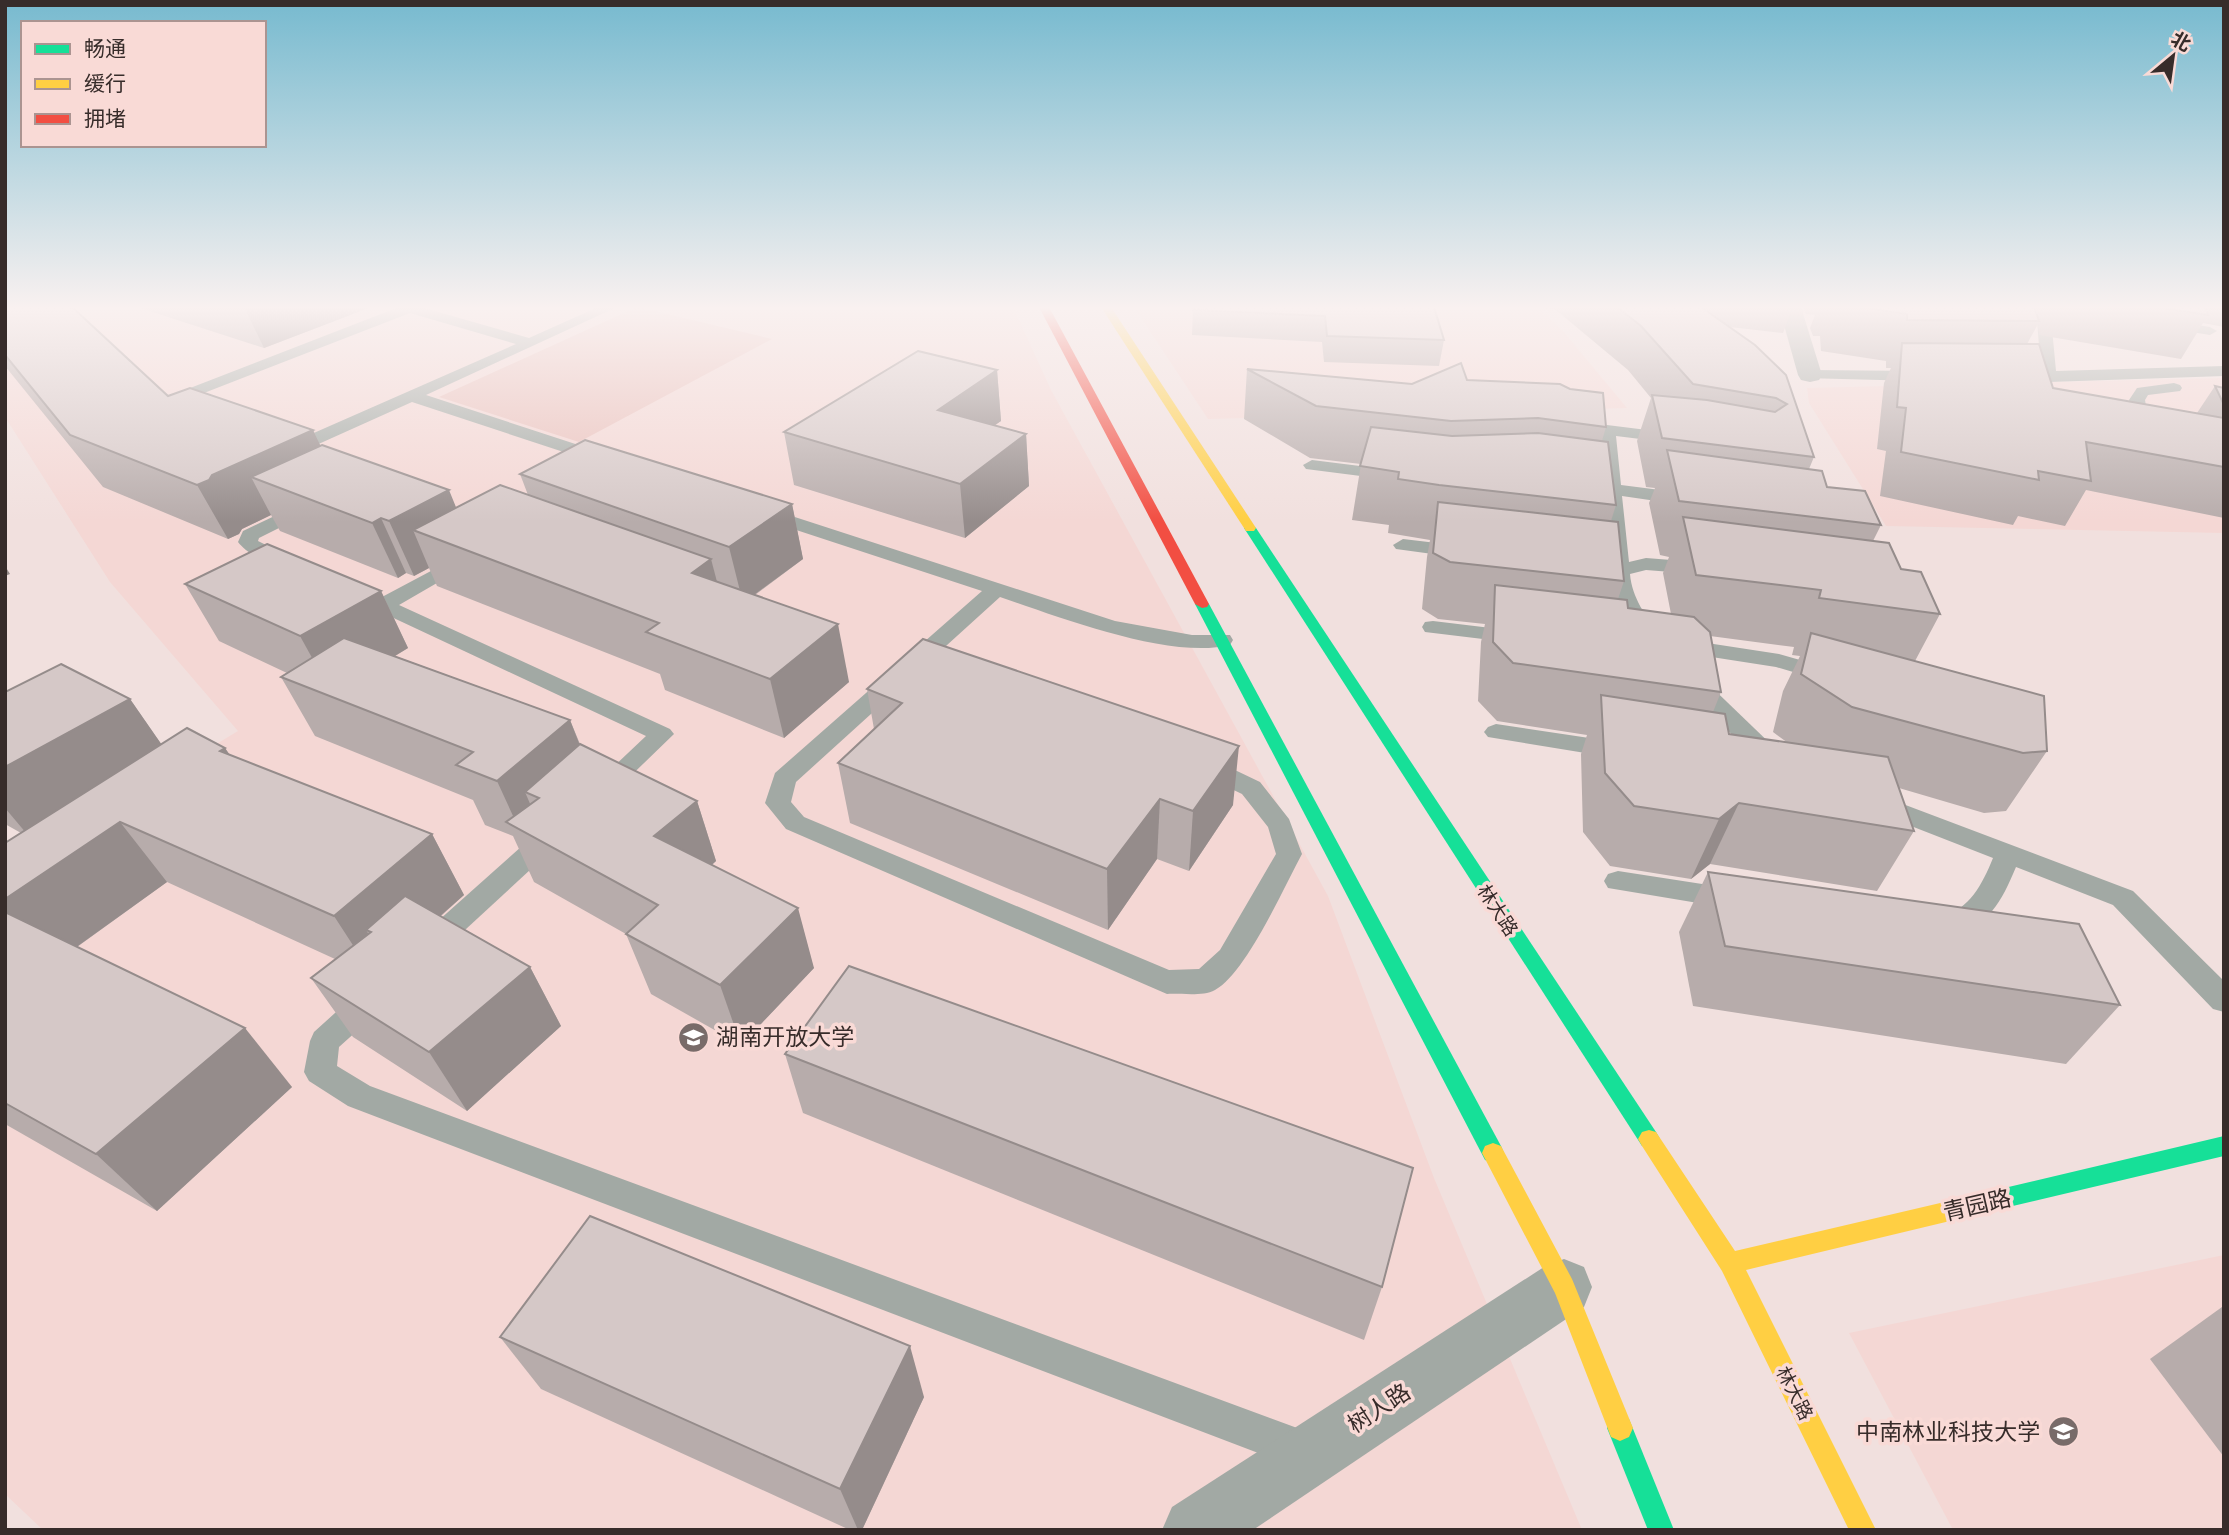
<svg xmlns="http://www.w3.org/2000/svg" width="2229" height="1535" font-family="Overpass,'Noto Sans SC',sans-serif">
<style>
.built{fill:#f4d7d4}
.green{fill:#eac0bb}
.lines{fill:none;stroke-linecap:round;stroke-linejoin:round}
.lane{fill:#a2a9a4;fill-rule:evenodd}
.street{fill:#a2a9a4;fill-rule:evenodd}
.fast{fill:#16e098;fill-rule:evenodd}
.slow{fill:#ffcf43;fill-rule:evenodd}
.jam{fill:#f24e42;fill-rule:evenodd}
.wall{fill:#b7acab;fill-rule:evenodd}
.shaded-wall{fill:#958c8b}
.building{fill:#d5c8c7;stroke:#958c8b;stroke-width:2}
.labels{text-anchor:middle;stroke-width:7;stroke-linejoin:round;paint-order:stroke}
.street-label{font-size:19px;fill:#372c2a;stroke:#f9dad6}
.near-poi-label{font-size:23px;fill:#372c2a;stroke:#f9dad6;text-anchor:start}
.near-street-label{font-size:23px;fill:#372c2a;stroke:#f9dad6}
</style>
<rect width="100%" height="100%" fill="#f1e0de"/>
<g class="built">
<path d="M5 307H1013L1051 390 1328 896 1434 1178 1582 1530H43L5 1494V872L238 731 110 582 5 417Z"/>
<path d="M1134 307H1538L1562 330 1627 408 1208 419Z"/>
<path d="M2224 378V533L1886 526 1809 403 1807 388Z"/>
<path d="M2224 1255V1530H1953L1849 1333Z"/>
</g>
<path class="green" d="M637 307 772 339 579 442 439 397Z"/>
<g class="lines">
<g class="lane">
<path d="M399 307H421L529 338 598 307H617L426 395 606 454 609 458 606 462H594L412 402 303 451H291L288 447 291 443 516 344 410 313 204 393 220 404 218 407H206L183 393 185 390Z"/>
<path d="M2036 307H2050L2056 371 2224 366V376L2049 382 2012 380 2010 377 2012 374 2041 372Z"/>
<path d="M2166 320 2210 327 2217 331 2210 335 2161 327 2159 324 2161 321Z"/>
<path d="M1810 370 1919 371 1927 376 1919 381 1804 378 1802 375 1804 372Z"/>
<path d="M2174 383 2180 385 2182 388 2180 391 2148 395 2145 400 2151 433 2149 437H2137L2129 400 2137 388Z"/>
<path d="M1607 425 1679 434 1682 438 1679 442 1673 443 1616 436 1621 485 1684 493 1693 499 1684 505 1622 496 1629 562 1646 558 1697 562 1704 564 1707 568 1704 572 1697 574 1646 570 1630 574C1632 598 1646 616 1659 635L1656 640C1628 646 1612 597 1610 576L1599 573 1596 569 1599 565 1609 563 1604 493 1592 491 1589 487 1592 483 1603 482 1599 430Z"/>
<path d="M1312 460 1392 470 1401 475 1392 480 1306 469 1303 465Z"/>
<path d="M304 502 313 508 311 512 259 538 258 541 292 558 295 562 292 566C276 570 248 555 238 542L243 531Z"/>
<path d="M764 507 1115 621 1192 635H1230L1233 640 1230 645C1170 660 1059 617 1000 597L796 782 791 802 804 817 1169 970 1199 969 1220 950 1276 854 1268 827 1242 794 1196 772 1193 766 1196 760 1205 758 1214 760 1260 782 1289 819 1302 854C1284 887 1246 973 1215 990 1202 997 1181 993 1167 994L786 829 765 803 775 773 982 591 757 517 755 513Z"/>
<path d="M1403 539 1462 546 1472 552 1462 558 1396 549 1393 545Z"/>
<path d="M461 555 468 557 471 561 468 565 399 605 670 729 674 734 612 794 603 797 594 794 591 788 646 736 353 599 350 595 353 591 360 589 382 597Z"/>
<path d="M1433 621 1516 631 1524 632 1527 637 1524 642 1516 643 1425 632 1422 627 1425 622Z"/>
<path d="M1681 639 1779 654 1835 670 1838 675 1835 680 1827 682 1776 667 1673 651 1670 646 1673 641Z"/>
<path d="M1692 674 1700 676 1780 753 1783 759 1780 765 1771 767 1762 765 1684 686 1681 681 1684 676Z"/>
<path d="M1496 724 1616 742 1625 744 1628 750 1625 756 1616 758 1488 737 1484 732 1488 727Z"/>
<path d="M1879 795 2133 891 2224 981V1012L2213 1009 2113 905 2016 867C2001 903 1989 925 1951 937L1941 934 1937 926 1941 918C1970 908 1982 885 1993 858L1870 810 1866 804 1870 798Z"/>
<path d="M548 829 557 831 561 838 557 845 440 953 430 956 420 953 416 945 420 937 539 831Z"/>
<path d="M1618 871 1728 888 1738 891 1742 898 1738 905 1728 908 1608 888 1604 881 1608 874Z"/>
<path d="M367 991 378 994 382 1003 378 1012 339 1047 337 1066 370 1086 1308 1432 1322 1438 1328 1452 1322 1466 1308 1472 348 1106 309 1081 304 1072 310 1041 314 1032 356 994Z"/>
</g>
<g class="street">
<path d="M1779 307H1801L1822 375 1819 380 1810 382 1801 380 1798 375Z"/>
<path d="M1564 1259 1584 1267 1592 1287 1584 1307 1253 1530H1162L1172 1507 1544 1267Z"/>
</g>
<g class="fast">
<path d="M1250 524 1256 528 1656 1132 1660 1139 1656 1146 1649 1148 1642 1146 1244 528Z"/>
<path d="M1202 600 1209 604 1501 1146 1504 1153 1501 1160 1493 1163 1485 1160 1195 604Z"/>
<path d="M2224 1136V1156L2000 1209 1992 1206 1989 1199 1992 1192 2000 1189Z"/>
<path d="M1620 1415 1629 1419 1674 1530H1648L1607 1428 1611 1419Z"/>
</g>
<g class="slow">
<path d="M1101 307H1111L1256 528 1254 531H1246L1244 528Z"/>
<path d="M1649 1130 1656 1132 1735 1251 2000 1189 2008 1192 2011 1199 2008 1206 2000 1209 1746 1270 1876 1530H1849L1722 1271 1642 1146 1638 1139 1642 1132Z"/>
<path d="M1493 1143 1501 1146 1572 1279 1633 1428 1629 1437 1620 1441 1611 1437 1555 1293 1482 1153 1485 1146Z"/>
</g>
<path class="jam" d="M1039 307H1049L1209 604 1207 607 1202 608 1195 604Z"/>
</g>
<g class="wall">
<path d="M5 307 168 396 313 430 320 446 456 508 528 495 520 474 792 504 803 559 755 595 849 682 784 738 665 690 660 674 437 586 429 568 414 576 406 573 398 578 280 531 271 515 242 529 239 534 228 539 103 487 5 366Z"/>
<path d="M137 307H371L264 348Z"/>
<path d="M1434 307 1444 340 1439 366 1324 362 1322 342 1192 335 1193 310Z"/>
<path d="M1544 307H1793L1783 333 1730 327 1786 375 1814 457 1809 469 1827 487 1881 525 1873 541 1901 569 1940 614 1915 661 2047 751 2006 811 1984 813 1899 788 1914 831 1877 891 1710 864 1691 879 1610 866 1583 832 1581 754 1587 735 1497 721 1478 701 1481 642 1485 624 1438 619 1422 609 1427 557 1430 540 1388 533 1389 525 1352 520 1361 464 1310 458 1244 419 1247 369 1412 384 1467 380 1606 427 1602 441 1616 505 1611 521 1624 581 1618 599 1628 608 1671 614 1663 573 1669 557 1660 555 1649 503 1655 488 1646 487 1637 441 1651 398 1628 370 1556 310 1543 308ZM1710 636 1794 647 1792 655 1800 656 1783 691 1773 732 1788 743 1729 734 1713 712 1721 692Z"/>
<path d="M1802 307H2031L2036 313V307H2224V327L2203 323 2181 359 2039 335 2038 324 2027 344 2053 388 2197 413 2215 386 2224 388V518L2086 490 2065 526 2018 516 2013 525 1880 496 1886 451 1877 449 1884 383 1891 368H1886V361L1821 351 1820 336H1813L1810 328 1815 315 1806 314Z"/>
<path d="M997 370 1001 421 994 425 1026 434 1029 486 965 538 794 485 784 432Z"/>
<path d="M185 584 381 591 408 648 395 656 570 720 580 744 697 801 716 861 712 865 814 968 741 1045 651 994 626 934 534 882 513 836 485 825 473 800 315 736 281 677 287 673 219 641Z"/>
<path d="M867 689 1233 805 1189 871 1157 859 1108 930 850 823 838 763 874 729Z"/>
<path d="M5 692 130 699 161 744 225 748 230 755 432 834 464 895 441 916 530 967 561 1026 467 1111 353 1037 311 978 335 959 167 882 77 947 292 1087 157 1211 5 1124V843L21 833 5 824Z"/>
<path d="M1708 872 2120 1005 2066 1064 1693 1006 1679 932Z"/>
<path d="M785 1054 1382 1287 1364 1340 803 1113Z"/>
<path d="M2222 1307H2224V1457L2150 1359Z"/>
<path d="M500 1337 924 1397 862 1530H850L541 1389Z"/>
</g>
<g class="shaded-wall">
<path d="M244 307H371L264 348Z"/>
<path d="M997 370 1001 421 943 462 938 410Z"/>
<path d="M313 430 338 483 251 477 271 515 242 529 239 534 228 539 197 485 212 475Z"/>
<path d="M1026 434 1029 486 965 538 960 484Z"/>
<path d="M449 490 471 544 413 530 429 568 414 576 389 521Z"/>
<path d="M792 504 803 559 743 603 729 547Z"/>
<path d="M381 518 406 573 398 578 372 523Z"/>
<path d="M711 559 726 616 692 573Z"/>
<path d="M5 566 10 574 5 576Z"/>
<path d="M381 591 408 648 332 694 300 636Z"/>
<path d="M838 624 849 682 784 738 770 679Z"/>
<path d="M130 699 171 758 32 840 5 808V767Z"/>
<path d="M570 720 593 779 539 798 525 792 540 827 519 829 497 781Z"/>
<path d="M1239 746 1233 805 1189 871 1193 811Z"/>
<path d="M225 748 264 807 220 751Z"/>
<path d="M1160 799 1157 859 1108 930 1107 869Z"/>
<path d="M697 801 716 861 676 896 654 836Z"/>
<path d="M1739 803 1710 864 1691 879 1719 819Z"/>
<path d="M120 822 167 882 50 966 5 918V899Z"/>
<path d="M432 834 464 895 389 961 371 932 366 930 387 963 373 976 334 916Z"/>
<path d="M798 908 814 968 741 1045 720 985Z"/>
<path d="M530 967 561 1026 467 1111 429 1052Z"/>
<path d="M245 1028 292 1087 157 1211 96 1154Z"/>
<path d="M910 1346 924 1397 862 1530H858L840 1489Z"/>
</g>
<g class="building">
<path d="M5 307H72L168 396 190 388 313 430 212 475 209 480 197 485 70 435 5 355Z"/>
<path d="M1194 307H1434L1444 340 1327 336 1325 316 1193 310Z"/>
<path d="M1617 307H1701L1755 345 1786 375 1814 457 1662 438 1652 395 1707 400 1775 412 1787 404 1776 398 1693 384 1641 326Z"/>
<path d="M1859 307H2034L2039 321 1907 320V314Z"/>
<path d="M2156 307H2205L2208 315Z"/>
<path d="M1902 343 2039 344 2053 388 2224 418V467L2086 442 2091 481 2038 471 2039 480 1901 452 1906 408 1897 407Z"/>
<path d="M918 351 997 370 938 410 1026 434 960 484 784 432Z"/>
<path d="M1461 363 1467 380 1560 384 1570 389 1603 393 1606 427 1538 418 1451 421 1316 406 1247 369 1412 384Z"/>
<path d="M2215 386 2224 388V405Z"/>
<path d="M1371 427 1452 436 1538 433 1608 442 1616 505 1439 485 1398 479 1399 472 1360 466Z"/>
<path d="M585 440 792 504 729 547 520 474Z"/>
<path d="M322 445 449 490 389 521 381 518 372 523 251 477Z"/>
<path d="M1667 450 1822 471 1827 487 1865 491 1881 525 1679 501Z"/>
<path d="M500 485 711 559 692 573 838 624 770 679 646 632 659 623 413 530Z"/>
<path d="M1438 502 1618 522 1624 581 1450 562 1433 553Z"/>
<path d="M1683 517 1889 543 1901 569 1921 572 1940 614 1819 598 1821 590 1696 575Z"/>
<path d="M267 544 381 591 300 636 185 584Z"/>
<path d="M1495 585 1627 600 1628 608 1694 617 1710 632 1721 692 1513 663 1493 642Z"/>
<path d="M1811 633 2044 696 2047 751 2023 753 1852 707 1801 674Z"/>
<path d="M344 638 570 720 497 781 456 765 473 752 281 677Z"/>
<path d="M923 639 1239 746 1193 811 1160 799 1107 869 838 763 902 703 867 689Z"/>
<path d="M61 664 130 699 5 767V692Z"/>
<path d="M1601 695 1725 714 1729 734 1888 757 1914 831 1739 803 1719 819 1634 806 1605 773Z"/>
<path d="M187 728 225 748 220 751 432 834 334 916 120 822 5 899V843Z"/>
<path d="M580 744 697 801 654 836 798 908 720 985 626 934 658 905 506 822 539 798 525 792Z"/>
<path d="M1708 872 2079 924 2120 1005 1725 946Z"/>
<path d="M405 896 530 967 429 1052 311 978 371 932 366 930Z"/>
<path d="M5 912 245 1028 96 1154 5 1103Z"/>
<path d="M849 966 1413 1168 1382 1287 785 1054Z"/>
<path d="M590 1216 910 1346 840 1489 500 1337Z"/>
</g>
<linearGradient id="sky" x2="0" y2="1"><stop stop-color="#77bacf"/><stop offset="0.59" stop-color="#f9f1f0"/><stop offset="1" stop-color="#f9f1f0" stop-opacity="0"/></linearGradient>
<rect width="2229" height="522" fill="url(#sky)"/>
<defs>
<symbol id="school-disc" viewBox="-11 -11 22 22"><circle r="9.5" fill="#786b69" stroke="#f9dad6"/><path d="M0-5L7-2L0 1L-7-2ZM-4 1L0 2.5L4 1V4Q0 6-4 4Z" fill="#fff"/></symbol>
<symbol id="university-disc" viewBox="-11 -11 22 22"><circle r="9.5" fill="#786b69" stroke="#f9dad6"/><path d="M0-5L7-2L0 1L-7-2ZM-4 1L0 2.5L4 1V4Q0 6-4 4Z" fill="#fff"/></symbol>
</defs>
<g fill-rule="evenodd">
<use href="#school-disc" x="676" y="1020" width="35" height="35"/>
<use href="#university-disc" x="2046" y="1414" width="35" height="35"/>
</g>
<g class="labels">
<g class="street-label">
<text transform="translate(1498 910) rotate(57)" y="7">林大路</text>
<text transform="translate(1795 1393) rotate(63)" y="7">林大路</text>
</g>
<g class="near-poi-label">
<text x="716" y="1045">湖南开放大学</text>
<text x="2040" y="1440" text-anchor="end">中南林业科技大学</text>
</g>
<g class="near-street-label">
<text transform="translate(1977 1205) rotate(-13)" y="8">青园路</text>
<text transform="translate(1379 1408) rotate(-33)" y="8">树人路</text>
</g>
</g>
<rect width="2229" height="1535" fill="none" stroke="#372c2a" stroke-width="14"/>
<rect x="21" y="21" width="245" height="126" fill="#f9dad6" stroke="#ab9491" stroke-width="2"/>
<rect x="35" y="44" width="35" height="10" fill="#16e098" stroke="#ab9491" stroke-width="2"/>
<text x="84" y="56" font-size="21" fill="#372c2a">畅通</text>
<rect x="35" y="79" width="35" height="10" fill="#ffcf43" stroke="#ab9491" stroke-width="2"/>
<text x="84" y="91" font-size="21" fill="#372c2a">缓行</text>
<rect x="35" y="114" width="35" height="10" fill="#f24e42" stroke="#ab9491" stroke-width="2"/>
<text x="84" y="126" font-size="21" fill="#372c2a">拥堵</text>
<g transform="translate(2173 56) rotate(29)" stroke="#f9dad6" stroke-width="5" paint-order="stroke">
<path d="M0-5L12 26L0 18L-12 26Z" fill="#372c2a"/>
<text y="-10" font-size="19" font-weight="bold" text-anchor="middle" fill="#372c2a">北</text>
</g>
</svg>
